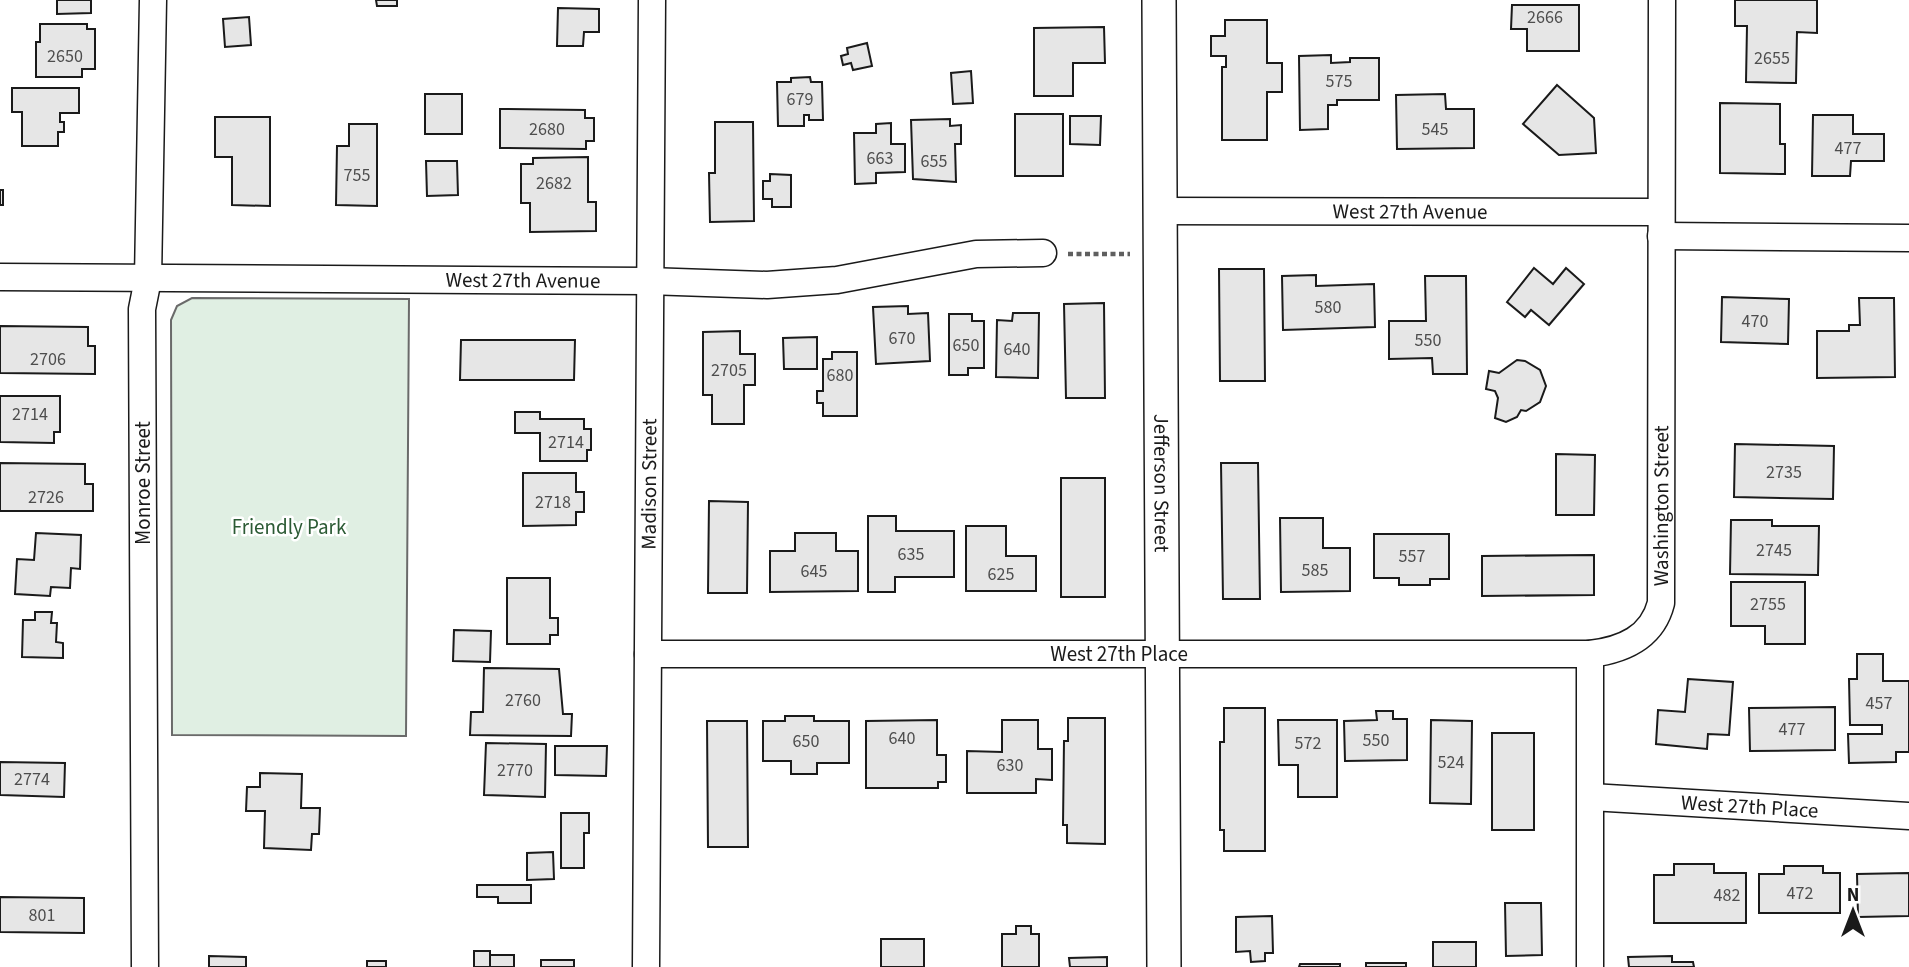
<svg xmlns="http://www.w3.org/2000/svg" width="1909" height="967" font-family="'Source Sans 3',sans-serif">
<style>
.green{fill:#e0efe3;stroke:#6a6a6a;stroke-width:2}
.building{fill:#e6e6e6;stroke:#1a1a1a;stroke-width:2}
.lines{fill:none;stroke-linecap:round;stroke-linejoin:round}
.minor-casing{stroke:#1a1a1a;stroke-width:29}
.tertiary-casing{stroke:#1a1a1a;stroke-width:36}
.path{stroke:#5f5f5f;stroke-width:4.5;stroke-dasharray:5 3.5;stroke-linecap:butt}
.minor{stroke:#fff;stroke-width:26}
.tertiary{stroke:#fff;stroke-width:33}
.labels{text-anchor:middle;stroke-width:5;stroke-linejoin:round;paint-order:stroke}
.number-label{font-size:18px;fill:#4d4d4d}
.street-label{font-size:21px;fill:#1a1a1a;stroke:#fff}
.park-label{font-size:21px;fill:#2b5a34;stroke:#fff}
</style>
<rect width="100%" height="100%" fill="#fff"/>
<path class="green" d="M192 298 409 299 406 736 172 735 171 320 177 306Z"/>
<g class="building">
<path d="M57 0H91V13L57 14Z"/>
<path d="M376 0H397V6H377Z"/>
<path d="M1735 0H1817V33L1797 32 1796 83 1746 82 1747 26H1735Z"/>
<path d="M1512 5H1579V51H1527V29H1511Z"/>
<path d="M558 8 599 9V32H584L583 46H557Z"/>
<path d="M249 17 251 45 225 47 223 19Z"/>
<path d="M1225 20H1267V63H1282V92H1267V140H1222V67H1226V56H1211V36H1225Z"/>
<path d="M40 24H87V29H95V69H82V77H36V42H40Z"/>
<path d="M1104 27 1105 63H1073V96H1034V28Z"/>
<path d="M867 43 872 66 853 70 851 63 843 65 841 56 848 54 847 48Z"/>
<path d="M1331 55V63L1350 62V58H1379V100H1337V105H1328V129L1300 130 1299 56Z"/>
<path d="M971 71 973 103 953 104 951 73Z"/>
<path d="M810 77 811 82H822L823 120H809V115H804V126H778L777 82H791V78Z"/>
<path d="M1557 85 1594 118 1596 153 1559 155 1523 124Z"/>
<path d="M12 88H79V113H60V122H64V132H58V146H22V112H12Z"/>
<rect x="425" y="94" width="37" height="40"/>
<path d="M1445 94 1446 109H1474V148L1397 149 1396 95Z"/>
<path d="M1720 103 1780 104V144H1785V174L1720 173Z"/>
<path d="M500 109 585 110V118H594V141H586V149L500 148Z"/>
<rect x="1015" y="114" width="48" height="62"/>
<path d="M1813 115H1853V134H1884V161H1851L1850 176H1812Z"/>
<path d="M1070 116H1101L1100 145 1070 144Z"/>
<path d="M215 117H270V206L232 205V157H215Z"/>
<path d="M950 119V126L961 125V144H955L956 182 913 179 911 120Z"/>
<path d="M715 122H753L754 221 710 222 709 173H715Z"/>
<path d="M891 123V144H905V172L876 173V183L855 184 854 133H876V124Z"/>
<path d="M349 124H377V206L336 205 337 146H349Z"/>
<path d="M588 157V202H596V231L530 232V203H521V164H533V158Z"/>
<path d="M426 161H457L458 195 427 196Z"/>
<path d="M770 174 791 175V207H772V199H763V181H770Z"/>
<rect x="0" y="190" width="3" height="15"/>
<path d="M1534 268 1553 284 1566 268 1584 284 1549 325 1531 310 1525 317 1507 302Z"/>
<path d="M1219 269H1264L1265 381H1220Z"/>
<path d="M1316 275V286L1374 284 1375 327 1283 330 1282 276Z"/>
<path d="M1425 276H1466L1467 374H1433L1432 358 1389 359V321H1426Z"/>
<path d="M1722 297 1789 299 1788 344 1721 342Z"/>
<path d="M1859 298H1894L1895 377 1817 378V331H1849V325H1860Z"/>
<path d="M1104 303 1105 398H1066L1064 304Z"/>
<path d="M908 306V314L928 313 930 361 876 364 873 307Z"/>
<path d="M1013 313H1039L1038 378 996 377 997 320 1012 321Z"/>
<path d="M949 314H972V321H984V368H968V375H949Z"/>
<path d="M0 326 88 327V346H95V374L0 373Z"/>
<path d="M740 331V354H755V385H744V424H712V395H703V332Z"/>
<path d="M817 337V369H784L783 338Z"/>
<path d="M461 340H575L574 380H460Z"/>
<path d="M832 352H857V416H823V403H817V391H823V359H832Z"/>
<path d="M1517 360 1525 361 1540 370 1546 386 1540 402 1526 411 1521 410 1517 417 1506 422 1495 418 1498 398 1495 391 1486 389 1489 371 1499 373Z"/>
<path d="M0 396H60V432H54V443L0 442Z"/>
<path d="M515 412H540V419H584V429H591V450H587V461H540V433H515Z"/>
<path d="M1735 444 1834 446 1833 499 1734 497Z"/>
<path d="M1556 454 1595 455 1594 515H1556Z"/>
<path d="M0 463 85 464V484H93V511H0Z"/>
<path d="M1221 463H1258L1260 599H1223Z"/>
<path d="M523 473H576V492H584V512H576V525L523 526Z"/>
<rect x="1061" y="478" width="44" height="119"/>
<path d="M709 501 748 502 747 593H708Z"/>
<path d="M868 516H896V531H954V577H895V592H868Z"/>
<path d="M1280 518H1323V548H1350V591L1281 592Z"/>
<path d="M1731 520H1772V526H1819L1818 575 1730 574Z"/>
<path d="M966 526H1006V556H1036V591H966Z"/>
<path d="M36 533 81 535 80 569 71 568 70 588 51 587 50 596 15 594 17 559 34 560Z"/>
<path d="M795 533H836V551H858V591L770 592V551H795Z"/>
<path d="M1374 534H1449V579H1430V585H1399V578H1374Z"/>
<path d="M1594 555V595L1482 596V556Z"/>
<path d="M507 578H550V618H558V635H550V644H507Z"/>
<path d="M1731 582H1805V644H1765V626H1731Z"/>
<path d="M35 612H52L51 623H57L56 642 63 643V658L22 657 23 620H35Z"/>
<path d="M454 630 491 631 490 662 453 661Z"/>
<path d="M1857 654H1883V681H1909V752H1896V762L1849 763 1848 734H1882V725H1850L1849 679H1857Z"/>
<path d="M484 668 559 669 563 714H572L571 736 470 735 471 712H483Z"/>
<path d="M1688 679 1733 682 1729 735 1708 734 1707 749 1656 744 1658 710 1685 712Z"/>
<path d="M1835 707V750L1750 751 1749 708Z"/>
<path d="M1224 708H1265V851H1224V830H1220V742H1224Z"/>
<path d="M1376 711H1393V719H1407V760L1345 761 1344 721 1377 720Z"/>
<path d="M785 716H814V721H849V763H817V774H791V761H763V721H785Z"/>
<path d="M1068 718H1105V844L1067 843V825H1063L1064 741H1068Z"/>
<path d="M937 720V755H946V782H938V788H866V721Z"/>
<path d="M1002 720H1038V749H1052V780L1036 779V793H967V751L1002 752Z"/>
<path d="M1278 720H1337V797H1298V765H1279Z"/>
<path d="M1431 720 1472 721 1471 804 1430 803Z"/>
<path d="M707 721H747L748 847H708Z"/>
<rect x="1492" y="733" width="42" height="97"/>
<path d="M486 743 546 744 545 797 484 795Z"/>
<path d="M555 746H607L606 776 555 775Z"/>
<path d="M0 762 65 763 64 797 0 795Z"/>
<path d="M260 773 302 774 301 808H320L319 834H312L311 850 264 848 265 811H246L247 787H260Z"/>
<path d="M561 813H589V833H584V868H561Z"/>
<path d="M553 852 554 879 527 880V853Z"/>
<path d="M1674 864H1714V873H1746V923H1654V875H1674Z"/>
<path d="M1784 866H1823V873H1840V913H1759V874H1784Z"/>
<path d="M1909 873V916L1858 917 1857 874Z"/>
<path d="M477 885H531V903H498V897H477Z"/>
<path d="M0 897 84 898V933L0 932Z"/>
<path d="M1505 903H1541L1542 955 1506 956Z"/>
<path d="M1272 916 1273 953H1265V961L1251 962 1250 951 1236 952V917Z"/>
<path d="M1016 926H1031V934H1039V967H1002V934H1016Z"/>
<rect x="881" y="939" width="43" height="28"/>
<rect x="1433" y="942" width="43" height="25"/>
<rect x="474" y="951" width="16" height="16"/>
<rect x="490" y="955" width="24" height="12"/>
<path d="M209 956 246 957V967H209Z"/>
<path d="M1672 956V962H1693L1694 967H1629L1628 957Z"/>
<path d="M1107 957V967H1070L1069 958Z"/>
<rect x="541" y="960" width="33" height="7"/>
<rect x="367" y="961" width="19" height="6"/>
<rect x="1366" y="963" width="40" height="4"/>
<path d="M1300 964H1340V967H1299Z"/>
</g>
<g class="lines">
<defs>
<g id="minor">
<path id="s1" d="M1158 211 1661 212"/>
<path d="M1661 236 1909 238"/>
<path id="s2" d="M0 277 648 281 767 285 837 280 976 254 1043 253"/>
<path id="s3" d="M648 654H1590"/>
<path id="s4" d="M1591 797 1909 816"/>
<path d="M145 967 142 309 148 279 153 0"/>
<path id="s5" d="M646 967 652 0"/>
<path id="s6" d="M1590 967V654C1623 650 1652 638 1661 603L1662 0"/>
</g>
<g id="tertiary">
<path id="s7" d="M1159 0 1164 967"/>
</g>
</defs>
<use href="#minor" class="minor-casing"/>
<use href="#tertiary" class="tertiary-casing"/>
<path class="path" d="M1068 254H1130"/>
<use href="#minor" class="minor"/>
<use href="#tertiary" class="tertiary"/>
</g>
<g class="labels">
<g class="number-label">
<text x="1545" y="23">2666</text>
<text x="65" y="62">2650</text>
<text x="1772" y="64">2655</text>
<text x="1339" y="87">575</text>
<text x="800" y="105">679</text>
<text x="547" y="135">2680</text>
<text x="1435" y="135">545</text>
<text x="1848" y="154">477</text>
<text x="880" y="164">663</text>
<text x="934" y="167">655</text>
<text x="357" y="181">755</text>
<text x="554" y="189">2682</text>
<text x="1328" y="313">580</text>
<text x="1755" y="327">470</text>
<text x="902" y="344">670</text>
<text x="1428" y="346">550</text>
<text x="966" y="351">650</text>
<text x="1017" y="355">640</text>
<text x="48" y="365">2706</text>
<text x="729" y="376">2705</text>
<text x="840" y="381">680</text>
<text x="30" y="420">2714</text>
<text x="566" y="448">2714</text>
<text x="1784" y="478">2735</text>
<text x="46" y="503">2726</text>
<text x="553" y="508">2718</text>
<text x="1774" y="556">2745</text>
<text x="911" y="560">635</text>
<text x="1412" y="562">557</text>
<text x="1315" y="576">585</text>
<text x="814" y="577">645</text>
<text x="1001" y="580">625</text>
<text x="1768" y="610">2755</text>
<text x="523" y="706">2760</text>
<text x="1879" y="709">457</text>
<text x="1792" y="735">477</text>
<text x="902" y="744">640</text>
<text x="1376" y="746">550</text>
<text x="806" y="747">650</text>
<text x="1308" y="749">572</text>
<text x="1451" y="768">524</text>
<text x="1010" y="771">630</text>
<text x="515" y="776">2770</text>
<text x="32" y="785">2774</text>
<text x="1800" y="899">472</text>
<text x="1727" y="901">482</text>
<text x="42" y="921">801</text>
</g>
<g class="street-label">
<text dy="7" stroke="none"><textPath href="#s1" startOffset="252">West 27th Avenue</textPath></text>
<text dy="7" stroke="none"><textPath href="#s2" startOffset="523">West 27th Avenue</textPath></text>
<text transform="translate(143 483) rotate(-90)" y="7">Monroe Street</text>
<text dy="7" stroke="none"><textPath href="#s5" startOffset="483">Madison Street</textPath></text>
<text dy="7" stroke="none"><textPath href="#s7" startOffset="483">Jefferson Street</textPath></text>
<text dy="7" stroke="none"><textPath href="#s6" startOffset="504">Washington Street</textPath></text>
<text dy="7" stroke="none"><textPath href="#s3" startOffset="471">West 27th Place</textPath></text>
<text dy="7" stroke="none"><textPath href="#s4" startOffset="159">West 27th Place</textPath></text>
</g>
<g class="park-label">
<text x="289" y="534">Friendly Park</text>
</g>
</g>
<g transform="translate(1853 911)" stroke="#ffffff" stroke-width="5" paint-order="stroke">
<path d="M0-5L12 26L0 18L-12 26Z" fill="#1a1a1a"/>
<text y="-10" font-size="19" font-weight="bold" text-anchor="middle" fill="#1a1a1a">N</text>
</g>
</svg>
